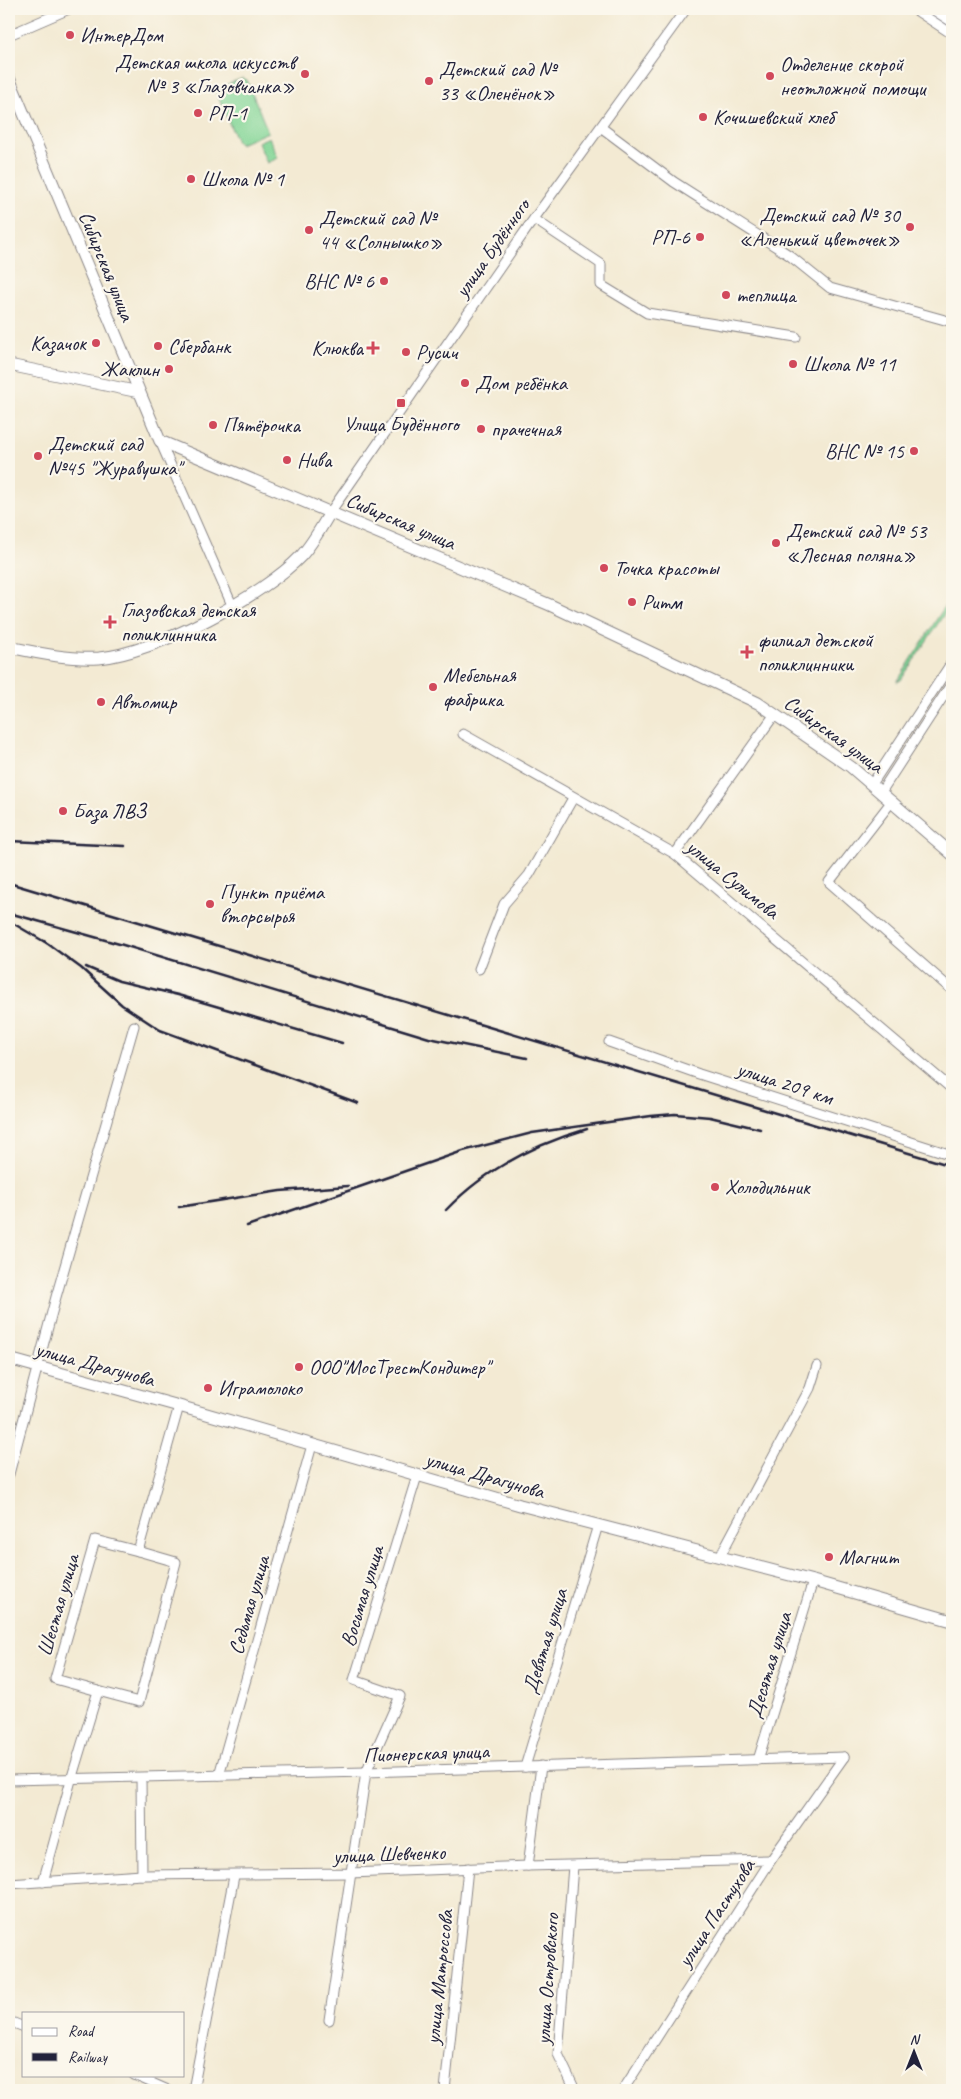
<svg xmlns="http://www.w3.org/2000/svg" width="961" height="2099" font-family="Caveat,sans-serif">
<style>
.green{fill:#84d697;stroke:#537c69}
.lines{fill:none;stroke-linecap:round;stroke-linejoin:round}
.minor-casing{stroke:#8a8687;stroke-width:11}
.major-casing{stroke:#8a8687;stroke-width:13}
.minor{stroke:#fff;stroke-width:9}
.major{stroke:#fff;stroke-width:11}
.rail{stroke:#22223b;stroke-width:2.5}
.poi-dot{fill:#d1495b;stroke:#fbf7ec;stroke-width:2}
.labels{text-anchor:middle;stroke-width:4.5;stroke-linejoin:round;paint-order:stroke}
.poi-label{font-size:21px;fill:#22223b;stroke:#fbf7ec;text-anchor:start}
.street-label{font-size:21px;fill:#22223b;stroke:#fbf7ec}
</style>
<rect width="100%" height="100%" fill="#fbf7ec"/>
<filter id="ink" filterUnits="userSpaceOnUse"><feTurbulence type="fractalNoise" baseFrequency=".02" numOctaves="2"/><feDisplacementMap in="SourceGraphic" scale="10" xChannelSelector="R" yChannelSelector="G"/><feConvolveMatrix kernelMatrix="1 2 1 2 8 2 1 2 1" color-interpolation-filters="sRGB"/></filter>
<filter id="wash" filterUnits="userSpaceOnUse"><feTurbulence type="fractalNoise" baseFrequency=".0096" numOctaves="4" result="noise"/><feDisplacementMap in="SourceGraphic" scale="20" xChannelSelector="R" yChannelSelector="G"/><feGaussianBlur stdDeviation="1.12" result="paint"/><feColorMatrix in="noise" values="0 0 0 0 0 0 0 0 0 0 0 0 0 0 0 0 0 1.4 0 .05"/><feComposite in="paint" operator="in"/></filter>
<g filter="url(#wash)">
<rect width="100%" height="100%" fill="#f3ead3"/>
<g class="green">
<path d="M242 78 247 80 268 132 240 144 237 142 217 94 219 88Z"/>
<path d="M269 137 278 158 267 163 258 142Z"/>
<path d="M952 595V602L901 680 897 682Z"/>
</g>
</g>
<g filter="url(#ink)">
<g class="lines">
<defs>
<g id="minor">
<path d="M914 9 952 34"/>
<path d="M932 9 952 22"/>
<path d="M9 35 69 9"/>
<path d="M602 128 674 182 789 255 830 288 952 322"/>
<path d="M534 219 601 264V285L647 313 796 337"/>
<path d="M160 441 232 605"/>
<path d="M331 511 528 227 686 9"/>
<path d="M463 734 675 854 952 1089"/>
<path d="M872 784 952 662"/>
<path d="M881 792 952 683"/>
<path d="M892 801 829 882 952 990"/>
<path d="M675 854 775 714"/>
<path d="M479 969 504 904 529 875 573 798"/>
<path d="M609 1042 699 1074 952 1155"/>
<path d="M9 1474 56 1297 134 1026"/>
<path d="M720 1556 810 1388 817 1366"/>
<path d="M98 1691 139 1702 176 1562 138 1551"/>
<path d="M758 1760 813 1581"/>
<path d="M525 1767 598 1525"/>
<path d="M219 1775 312 1445"/>
<path d="M141 1778 142 1875"/>
<path d="M9 1780 366 1772 844 1757"/>
<path d="M528 1866 541 1766"/>
<path d="M573 1866 558 2054 575 2090"/>
<path d="M43 1882 71 1780 98 1691 55 1679 95 1540 138 1551 179 1406"/>
<path d="M9 1884 142 1875 350 1873 528 1866 771 1860"/>
<path d="M329 2020 366 1772 400 1696 354 1680 417 1476"/>
<path d="M9 2021 24 2027"/>
<path d="M134 2075 168 2090"/>
<path d="M193 2090 234 1876"/>
<path d="M445 2090 468 1868"/>
<path d="M623 2090 771 1860 844 1757"/>
</g>
<g id="major">
<path d="M9 78 160 441 550 605 758 703 851 767 952 854"/>
<path d="M9 365 139 392"/>
<path d="M9 647C38 653 69 660 99 658 155 653 263 596 301 556 313 543 322 526 331 511"/>
<path d="M9 1359 179 1406 520 1505 813 1581 952 1621"/>
</g>
</defs>
<use href="#minor" class="minor-casing"/>
<use href="#major" class="major-casing"/>
<use href="#minor" class="minor"/>
<use href="#major" class="major"/>
<g class="rail">
<path d="M9 841 125 846"/>
<path d="M9 883 952 1166"/>
<path d="M9 913 123 945 429 1038 527 1058"/>
<path d="M9 921 50 945"/>
<path d="M44 941 81 968 122 1005 160 1030 358 1103"/>
<path d="M86 967 119 981 178 995 342 1043"/>
<path d="M179 1207 280 1191 348 1186"/>
<path d="M446 1210C485 1169 533 1145 587 1129"/>
<path d="M247 1226 463 1151 532 1133 651 1116 675 1114 710 1117 760 1129"/>
</g>
</g>
</g>
<g class="poi-dot">
<circle cx="70" cy="35" r="5"/>
<circle cx="305" cy="74" r="5"/>
<circle cx="770" cy="76" r="5"/>
<circle cx="429" cy="81" r="5"/>
<circle cx="198" cy="113" r="5"/>
<circle cx="703" cy="117" r="5"/>
<circle cx="191" cy="179" r="5"/>
<circle cx="910" cy="227" r="5"/>
<circle cx="309" cy="230" r="5"/>
<circle cx="700" cy="237" r="5"/>
<circle cx="384" cy="281" r="5"/>
<circle cx="726" cy="295" r="5"/>
<circle cx="96" cy="343" r="5"/>
<circle cx="158" cy="346" r="5"/>
<path d="M370.5 340.5h5v5h5v5h-5v5h-5v-5h-5v-5h5z"/>
<circle cx="406" cy="352" r="5"/>
<circle cx="793" cy="364" r="5"/>
<circle cx="169" cy="369" r="5"/>
<circle cx="465" cy="383" r="5"/>
<rect x="396" y="398" width="10" height="10" rx="2.5"/>
<circle cx="213" cy="425" r="5"/>
<circle cx="481" cy="429" r="5"/>
<circle cx="914" cy="451" r="5"/>
<circle cx="38" cy="456" r="5"/>
<circle cx="287" cy="460" r="5"/>
<circle cx="776" cy="543" r="5"/>
<circle cx="604" cy="568" r="5"/>
<circle cx="632" cy="602" r="5"/>
<path d="M107.5 614.5h5v5h5v5h-5v5h-5v-5h-5v-5h5z"/>
<path d="M744.5 644.5h5v5h5v5h-5v5h-5v-5h-5v-5h5z"/>
<circle cx="433" cy="687" r="5"/>
<circle cx="101" cy="702" r="5"/>
<circle cx="63" cy="811" r="5"/>
<circle cx="210" cy="904" r="5"/>
<circle cx="715" cy="1187" r="5"/>
<circle cx="299" cy="1367" r="5"/>
<circle cx="208" cy="1388" r="5"/>
<circle cx="829" cy="1557" r="5"/>
</g>
<g class="labels">
<g class="poi-label">
<text x="80" y="42">ИнтерДом</text>
<text x="295" y="69" text-anchor="end">Детская школа искусств<tspan x="295" dy="24">№ 3 «Глазовчанка»</tspan></text>
<text x="780" y="71">Отделение скорой<tspan x="780" dy="24">неотложной помощи</tspan></text>
<text x="439" y="76">Детский сад №<tspan x="439" dy="24">33 «Оленёнок»</tspan></text>
<text x="208" y="120">РП-1</text>
<text x="713" y="124">Кочишевский хлеб</text>
<text x="201" y="186">Школа № 1</text>
<text x="900" y="222" text-anchor="end">Детский сад № 30<tspan x="900" dy="24">«Аленький цветочек»</tspan></text>
<text x="319" y="225">Детский сад №<tspan x="319" dy="24">44 «Солнышко»</tspan></text>
<text x="690" y="244" text-anchor="end">РП-6</text>
<text x="374" y="288" text-anchor="end">ВНС № 6</text>
<text x="736" y="302">теплица</text>
<text x="86" y="350" text-anchor="end">Казачок</text>
<text x="168" y="353">Сбербанк</text>
<text x="363" y="355" text-anchor="end">Клюква</text>
<text x="416" y="359">Русич</text>
<text x="803" y="371">Школа № 11</text>
<text x="159" y="376" text-anchor="end">Жаклин</text>
<text x="475" y="390">Дом ребёнка</text>
<text x="401" y="431" text-anchor="middle">Улица Будённого</text>
<text x="223" y="432">Пятёрочка</text>
<text x="491" y="436">прачечная</text>
<text x="48" y="451">Детский сад<tspan x="48" dy="24">№45 "Журавушка"</tspan></text>
<text x="904" y="458" text-anchor="end">ВНС № 15</text>
<text x="297" y="467">Нива</text>
<text x="786" y="538">Детский сад № 53<tspan x="786" dy="24">«Лесная поляна»</tspan></text>
<text x="614" y="575">Точка красоты</text>
<text x="642" y="609">Ритм</text>
<text x="121" y="617">Глазовская детская<tspan x="121" dy="24">поликлинника</tspan></text>
<text x="758" y="647">филиал детской<tspan x="758" dy="24">поликлинники</tspan></text>
<text x="443" y="682">Мебельная<tspan x="443" dy="24">фабрика</tspan></text>
<text x="111" y="709">Автомир</text>
<text x="73" y="818">База ЛВЗ</text>
<text x="220" y="899">Пункт приёма<tspan x="220" dy="24">вторсырья</tspan></text>
<text x="725" y="1194">Холодильник</text>
<text x="309" y="1374">ООО"МосТрестКондитер"</text>
<text x="218" y="1395">Играмолоко</text>
<text x="839" y="1564">Магнит</text>
</g>
<g class="street-label">
<text transform="translate(492 248) rotate(-55)" y="7">улица Будённого</text>
<text transform="translate(107 266) rotate(68)" y="7">Сибирская улица</text>
<text transform="translate(401 521) rotate(23)" y="7">Сибирская улица</text>
<text transform="translate(834 734) rotate(36)" y="7">Сибирская улица</text>
<text transform="translate(733 879) rotate(39)" y="7">улица Сулимова</text>
<text transform="translate(785 1083) rotate(18)" y="7">улица 209 км</text>
<text transform="translate(95 1364) rotate(15)" y="7">улица Драгунова</text>
<text transform="translate(485 1475) rotate(16)" y="7">улица Драгунова</text>
<text transform="translate(362 1596) rotate(-73)" y="7">Восьмая улица</text>
<text transform="translate(58 1605) rotate(-74)" y="7">Шестая улица</text>
<text transform="translate(249 1605) rotate(-74)" y="7">Седьмая улица</text>
<text transform="translate(545 1641) rotate(-73)" y="7">Девятая улица</text>
<text transform="translate(769 1665) rotate(-73)" y="7">Десятая улица</text>
<text transform="translate(426 1753) rotate(-2)" y="7">Пионерская улица</text>
<text transform="translate(389 1854) rotate(-2)" y="7">улица Шевченко</text>
<text transform="translate(716 1913) rotate(-57)" y="7">улица Пастухова</text>
<text transform="translate(439 1977) rotate(-84)" y="7">улица Матроссова</text>
<text transform="translate(547 1979) rotate(-86)" y="7">улица Островского</text>
</g>
</g>
<rect width="961" height="2099" fill="none" stroke="#fbf7ec" stroke-width="30"/>
<rect x="22" y="2012" width="162" height="65" fill="#fbf7ec" stroke="#a4a2a5"/>
<rect x="32" y="2028" width="25" height="8" fill="#ffffff" stroke="#a4a2a5"/>
<text x="68" y="2036" font-size="15" fill="#22223b">Road</text>
<rect x="32" y="2053" width="25" height="8" fill="#22223b" stroke="#a4a2a5"/>
<text x="68" y="2062" font-size="15" fill="#22223b">Railway</text>
<g transform="translate(914 2052)" stroke="#fbf7ec" stroke-width="4" paint-order="stroke">
<path d="M0-4L9 19L0 12L-9 19Z" fill="#22223b"/>
<text y="-8" font-size="14" font-weight="bold" text-anchor="middle" fill="#22223b">N</text>
</g>
</svg>
